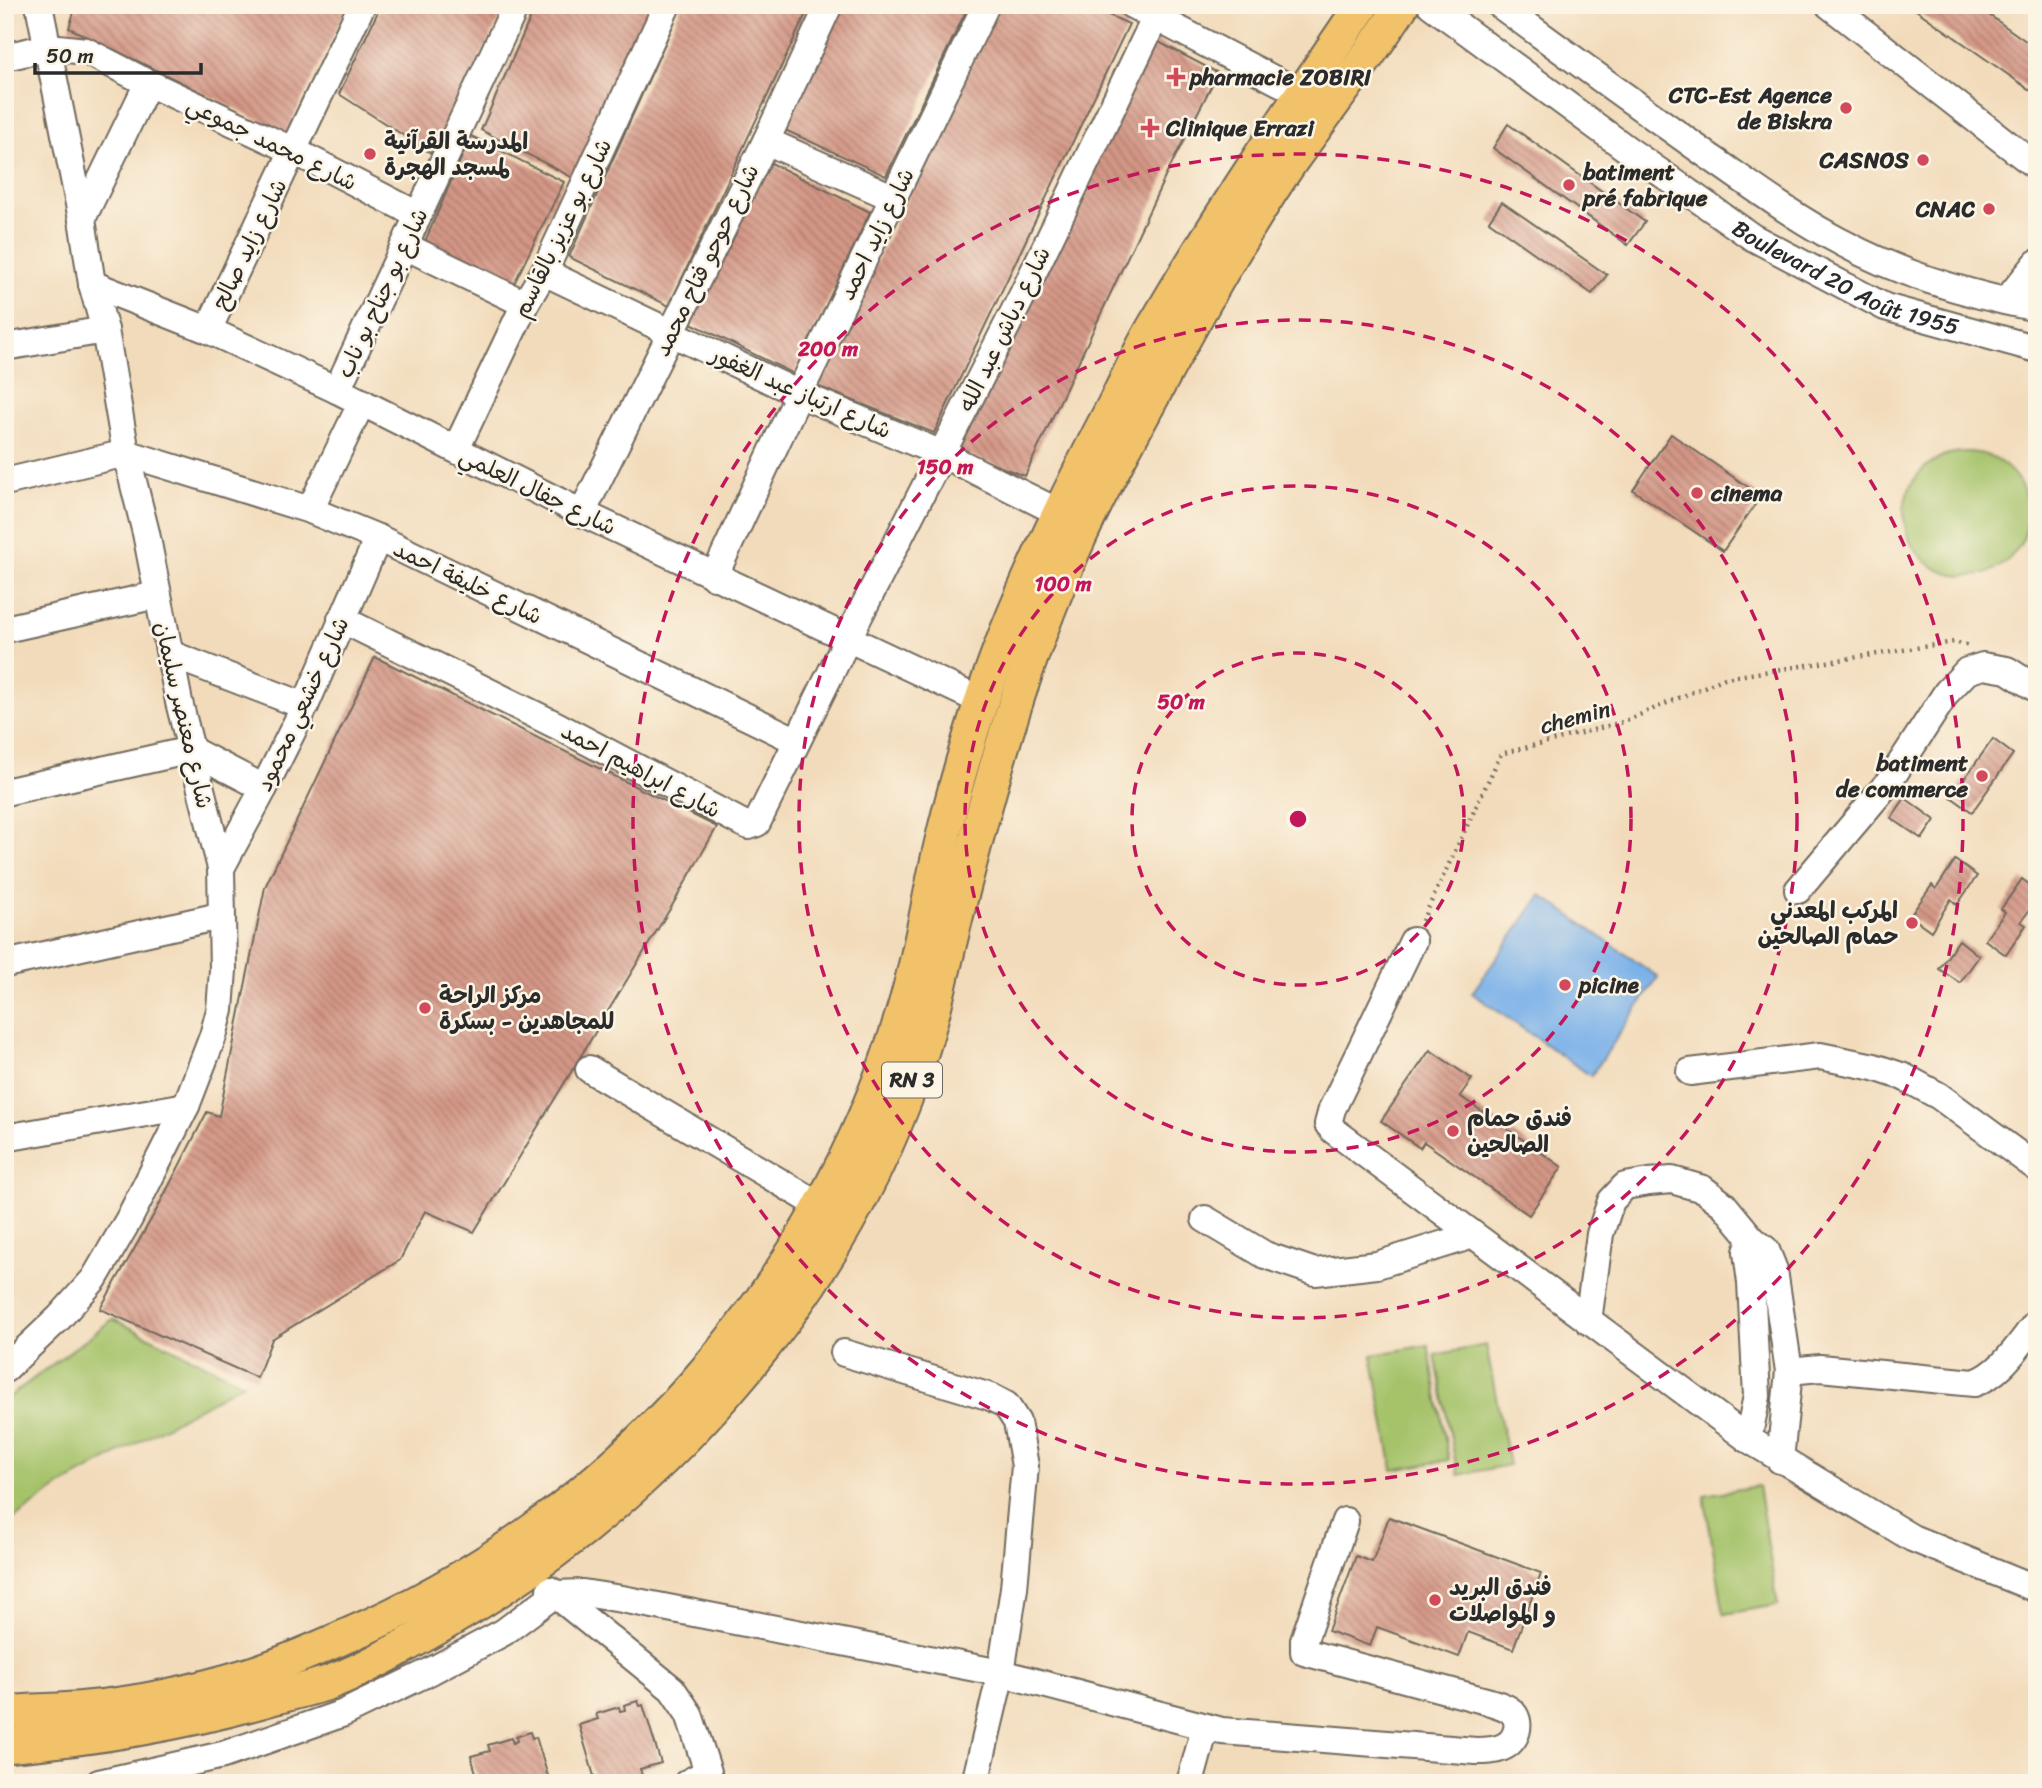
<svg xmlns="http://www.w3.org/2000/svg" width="2042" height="1788" font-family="Sriracha,'Playpen Sans Arabic',sans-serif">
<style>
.grass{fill:#a6c36a;stroke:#68774a;stroke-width:2}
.water{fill:#7ab1e9;stroke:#526e8a;stroke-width:2}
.building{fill:url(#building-back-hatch)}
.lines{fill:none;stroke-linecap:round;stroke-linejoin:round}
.minor-casing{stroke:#71695d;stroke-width:30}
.major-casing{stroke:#71695d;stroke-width:37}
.path{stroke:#71695d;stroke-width:4.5;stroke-dasharray:2 5;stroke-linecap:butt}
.minor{stroke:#fff;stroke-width:26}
.major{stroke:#f2c26a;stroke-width:33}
.ring{fill:none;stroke:#c2185b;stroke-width:3.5;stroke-dasharray:12 9}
.poi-dot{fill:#d1495b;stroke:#fcf5e5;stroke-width:2.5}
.labels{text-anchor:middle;stroke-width:5;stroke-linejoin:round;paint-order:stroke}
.shield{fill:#fcf5e5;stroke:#6a6863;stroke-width:2}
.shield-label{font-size:21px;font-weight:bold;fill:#2b2b2b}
.poi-label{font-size:23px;font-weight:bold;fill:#2b2b2b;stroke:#fcf5e5;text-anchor:start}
.street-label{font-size:23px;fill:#2b2b2b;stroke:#fcf5e5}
.centre{fill:#c2185b;stroke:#fcf5e5;stroke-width:3.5}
.ring-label{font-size:21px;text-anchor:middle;font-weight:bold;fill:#c2185b;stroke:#fcf5e5;stroke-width:5;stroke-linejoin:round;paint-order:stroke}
</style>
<defs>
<pattern id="building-back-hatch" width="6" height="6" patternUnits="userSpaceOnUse" patternTransform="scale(1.75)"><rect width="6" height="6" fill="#d49786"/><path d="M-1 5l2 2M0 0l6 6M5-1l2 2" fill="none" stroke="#ac7b6e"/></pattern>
</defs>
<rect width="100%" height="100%" fill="#fcf5e5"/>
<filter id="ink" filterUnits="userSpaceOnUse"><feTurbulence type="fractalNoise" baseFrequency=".0143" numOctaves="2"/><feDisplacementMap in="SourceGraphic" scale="14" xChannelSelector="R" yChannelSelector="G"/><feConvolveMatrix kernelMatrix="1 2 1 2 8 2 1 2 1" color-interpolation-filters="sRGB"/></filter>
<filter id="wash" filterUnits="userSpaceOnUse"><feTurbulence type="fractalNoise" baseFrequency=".00686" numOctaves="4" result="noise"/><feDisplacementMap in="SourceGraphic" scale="28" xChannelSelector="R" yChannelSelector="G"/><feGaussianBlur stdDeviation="1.57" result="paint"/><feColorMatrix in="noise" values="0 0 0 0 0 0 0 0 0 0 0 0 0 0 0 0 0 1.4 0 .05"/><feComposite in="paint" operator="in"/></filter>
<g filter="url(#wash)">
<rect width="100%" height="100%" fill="#f2dbbb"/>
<g class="grass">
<circle cx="1966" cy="514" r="62"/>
<path d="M113 1319 243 1383 60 1486 5 1525V1400Z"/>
<path d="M1428 1345 1449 1460 1393 1470 1372 1355Z"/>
<path d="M1486 1345 1509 1465 1458 1475 1435 1355Z"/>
<path d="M1758 1486 1778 1605 1724 1614 1704 1495Z"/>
</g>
<path class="water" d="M1541 895 1658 977 1591 1076 1472 993Z"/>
<g id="blocks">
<g class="building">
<path d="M94 5H348L286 133 69 28 75 9Z"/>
<path d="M381 5H506L434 155 339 94Z"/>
<path d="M536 5H655L575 179 481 130Z"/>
<path d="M682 5H810L669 306 569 257Z"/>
<path d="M842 5H969L886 176 785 130Z"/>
<path d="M1000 5H1086L1129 24 934 433 817 386Z"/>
<path d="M1909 5H1975L2037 49V95Z"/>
<path d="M1155 40 1218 73 1165 177 1025 476 952 449Z"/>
<path d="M1508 124 1645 222 1628 245 1493 148Z"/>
<path d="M471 136 564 182 509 294 422 248Z"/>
<path d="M767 161 870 212 794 374 691 323Z"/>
<path d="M1502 202 1607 275 1592 294 1489 221Z"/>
<path d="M1671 434 1761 496 1723 551 1633 490Z"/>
<path d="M375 657 717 827 673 904 474 1232 425 1211 400 1260 272 1339 257 1378 100 1309 157 1209 207 1112 219 1116 265 887Z"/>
<path d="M1993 739 2013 754 1972 812 1951 797Z"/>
<path d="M1905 798 1935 820 1922 839 1891 818Z"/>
<path d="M1955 860 1977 876 1957 905 1951 899 1931 931 1910 916 1932 885 1936 889Z"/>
<path d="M2022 879 2037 890V899L2021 922 2026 925 2006 955 1985 940 2005 912 2001 909Z"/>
<path d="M1959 940 1979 956 1960 983 1939 969Z"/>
<path d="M1430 1050 1472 1079 1460 1096 1562 1167 1529 1215 1424 1142 1420 1148 1381 1121Z"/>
<path d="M1389 1517 1541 1573 1513 1649 1468 1632 1459 1657 1377 1627 1370 1646 1328 1631 1356 1556 1372 1562Z"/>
<path d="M638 1701 640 1706 643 1705 661 1763 640 1769 642 1775 621 1781 619 1777 596 1783 579 1725 598 1719 596 1714 619 1707 620 1711 625 1710 624 1705Z"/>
<path d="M530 1732 532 1738 536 1737 550 1783H479L471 1756 490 1751 488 1745 511 1738 513 1743 517 1741 516 1737Z"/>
</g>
</g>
</g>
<g filter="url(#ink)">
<use href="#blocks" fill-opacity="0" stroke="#71695d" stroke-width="2"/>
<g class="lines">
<defs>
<g id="minor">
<path d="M1132 5 1302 94"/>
<path id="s1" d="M1431 5 1627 149 1752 237 1885 307 2037 349"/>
<path d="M1500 5C1569 56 1638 106 1707 155 1751 185 1793 217 1841 242 1899 274 1972 295 2037 308"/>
<path d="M1829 5 2037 167"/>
<path d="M5 57 49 47 86 51 148 83 294 151 418 215"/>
<path d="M766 141 894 198"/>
<path d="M82 219 148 83"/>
<path d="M405 246 525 304"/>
<path d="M544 272 799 394 942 454 1058 512"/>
<path d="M92 284 208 330 337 390 582 513 983 702"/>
<path d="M2006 301 2037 263"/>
<path d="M208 330 362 5"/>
<path d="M5 347 105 330"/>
<path d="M337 390 516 5"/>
<path d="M456 449 525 304 544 272 667 5"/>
<path d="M5 482 126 453 310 510 378 538 797 741"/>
<path d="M310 510 362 402"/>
<path d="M582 513 766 141 829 5"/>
<path d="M714 577 799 394 986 5"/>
<path d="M341 619 558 726 742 823 749 826 757 823 848 638 1022 296 1156 16"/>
<path d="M5 629 157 595"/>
<path d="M170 654 305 706"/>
<path d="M5 792 191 750 264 788"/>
<path d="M221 868 264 788 305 706 378 538"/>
<path d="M1798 890 1888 783 1947 692 1967 671 1983 666 2007 670 2037 689"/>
<path d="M1413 941 1332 1109 1328 1124 1333 1130 1748 1439 1912 1538 2037 1589"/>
<path d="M5 964 220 916"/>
<path d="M589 1069 822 1207"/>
<path d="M1690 1072 1820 1056 1874 1067 1904 1077 1939 1096 2037 1168"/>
<path d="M5 1138 186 1106"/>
<path d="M1205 1219 1265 1255 1315 1272 1377 1265 1473 1235"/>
<path d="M1588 1321 1600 1234 1611 1201 1625 1186 1649 1182 1672 1180 1703 1189 1724 1205 1752 1239 1766 1250 1774 1270 1789 1371 1780 1460"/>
<path d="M844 1353 991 1397 1006 1405 1017 1422 1025 1466 1014 1588 1001 1673 975 1783"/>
<path d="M5 1369 59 1318 94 1279 129 1219 186 1106 213 1036 220 1010 223 970 221 868 179 702 146 533 126 453 105 330 92 284 82 219 39 5"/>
<path d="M1789 1371 1820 1368 1974 1383C2001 1375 2020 1343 2037 1322"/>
<path d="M1748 1439 1757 1396 1751 1283 1747 1252 1752 1239"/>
<path d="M550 1590 672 1689 689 1714 708 1772 687 1783"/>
<path d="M99 1783 223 1755 344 1713 429 1672 504 1632 555 1594 583 1593 622 1599 1001 1673 1222 1731 1476 1751C1485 1751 1495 1751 1503 1747 1517 1741 1523 1721 1511 1711 1505 1706 1496 1704 1490 1702L1304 1652V1640L1345 1521"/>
<path d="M1190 1783 1205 1728"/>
</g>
<g id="major">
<path d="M5 1713C32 1710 60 1711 87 1708 141 1703 196 1691 248 1675 281 1665 314 1650 346 1636 614 1521 820 1289 904 1009 920 957 928 902 940 849 957 777 978 704 1005 636 1037 556 1075 479 1115 403 1129 375 1142 346 1158 320 1221 212 1292 108 1362 5"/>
<path d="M5 1746C97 1738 187 1723 276 1697 295 1692 315 1688 333 1681 370 1667 406 1645 440 1626 653 1505 833 1307 914 1075 934 1018 945 959 960 901 989 789 1019 677 1065 570 1091 507 1125 448 1157 388 1199 311 1241 234 1291 161 1328 109 1368 59 1402 5"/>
</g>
</defs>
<use href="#minor" class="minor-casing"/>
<use href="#major" class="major-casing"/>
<path class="path" d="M1422 921 1501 754 1623 722 1725 678 1954 642 1970 646"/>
<use href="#minor" class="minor"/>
<use href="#major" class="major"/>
</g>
</g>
<g class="ring">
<circle cx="1298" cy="819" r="166"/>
<circle cx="1298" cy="819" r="333"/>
<circle cx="1298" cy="819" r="499"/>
<circle cx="1298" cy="819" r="665"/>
</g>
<g class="poi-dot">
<path d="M1172.5 66.5h7v7h7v7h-7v7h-7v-7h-7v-7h7z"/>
<circle cx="1846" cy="108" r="7"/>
<path d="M1146.5 117.5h7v7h7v7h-7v7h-7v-7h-7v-7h7z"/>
<circle cx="370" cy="154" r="7"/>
<circle cx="1923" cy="160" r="7"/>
<circle cx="1569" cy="185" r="7"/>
<circle cx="1989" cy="209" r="7"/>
<circle cx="1697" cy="493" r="7"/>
<circle cx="1982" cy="776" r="7"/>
<circle cx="1912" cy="923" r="7"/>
<circle cx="1565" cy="985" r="7"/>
<circle cx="425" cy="1008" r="7"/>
<circle cx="1453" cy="1131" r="7"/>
<circle cx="1435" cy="1600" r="7"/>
</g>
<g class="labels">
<rect class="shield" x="882" y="1062.5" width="60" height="35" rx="5"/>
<g class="shield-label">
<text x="912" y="1087">RN 3</text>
</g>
<g class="poi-label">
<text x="1190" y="85">pharmacie ZOBIRI</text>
<text x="1832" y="103" text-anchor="end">CTC-Est Agence<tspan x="1832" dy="26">de Biskra</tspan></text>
<text x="1166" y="136">Clinique Errazi</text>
<text x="384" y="149">المدرسة القرآنية<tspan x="384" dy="26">لمسجد الهجرة</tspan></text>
<text x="1909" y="168" text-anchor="end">CASNOS</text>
<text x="1583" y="180">batiment<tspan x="1583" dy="26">pré fabrique</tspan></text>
<text x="1975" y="217" text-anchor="end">CNAC</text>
<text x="1711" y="501">cinema</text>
<text x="1968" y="771" text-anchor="end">batiment<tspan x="1968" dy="26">de commerce</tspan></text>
<text x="1898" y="918" text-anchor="end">المركب المعدني<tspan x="1898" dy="26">حمام الصالحين</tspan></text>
<text x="1579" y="993">picine</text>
<text x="439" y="1003">مركز الراحة<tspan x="439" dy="26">للمجاهدين - بسكرة</tspan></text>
<text x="1467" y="1126">فندق حمام<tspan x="1467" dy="26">الصالحين</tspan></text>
<text x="1449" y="1595">فندق البريد<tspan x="1449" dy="26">و المواصلات</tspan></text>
</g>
<g class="street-label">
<text transform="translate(272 143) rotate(26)" y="8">شارع محمد جموعي</text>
<text transform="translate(562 228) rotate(-64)" y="8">شارع بو عزيز بالقاسم</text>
<text transform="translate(876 234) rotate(-64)" y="8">شارع زايد احمد</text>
<text transform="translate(249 244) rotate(-64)" y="8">شارع زايد صالح</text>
<text transform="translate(706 260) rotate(-64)" y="8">شارع حوحو فتاح محمد</text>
<text dy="8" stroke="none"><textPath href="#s1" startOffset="499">Boulevard 20 Août 1955</textPath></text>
<text transform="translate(382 293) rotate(-65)" y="8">شارع بو جناح بو ناب</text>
<text transform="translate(1004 329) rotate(-64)" y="8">شارع دباش عبد الله</text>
<text transform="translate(801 392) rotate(24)" y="8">شارع ارتباز عبد الغفور</text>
<text transform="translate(538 491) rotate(26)" y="8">شارع جفال العلمي</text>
<text transform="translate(468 582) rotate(26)" y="8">شارع خليفة احمد</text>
<text transform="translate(302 704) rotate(-65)" y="8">شارع خشعي محمود</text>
<text transform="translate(184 715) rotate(77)" y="8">شارع معنصر سليمان</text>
<text transform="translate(1575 717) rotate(-15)" y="8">chemin</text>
<text transform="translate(641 770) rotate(28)" y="8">شارع ابراهيم احمد</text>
</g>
</g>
<circle cx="1298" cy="819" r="10" class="centre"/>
<g class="ring-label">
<text x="828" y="356">200 m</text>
<text x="945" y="474">150 m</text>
<text x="1063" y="591">100 m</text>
<text x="1181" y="709">50 m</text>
</g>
<rect width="2042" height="1788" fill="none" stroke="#fcf5e5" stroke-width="28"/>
<path d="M35 63v10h166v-10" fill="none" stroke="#2b2b2b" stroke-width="3.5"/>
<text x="46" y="63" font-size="21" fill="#2b2b2b" stroke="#fcf5e5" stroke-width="5" paint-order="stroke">50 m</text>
</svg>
